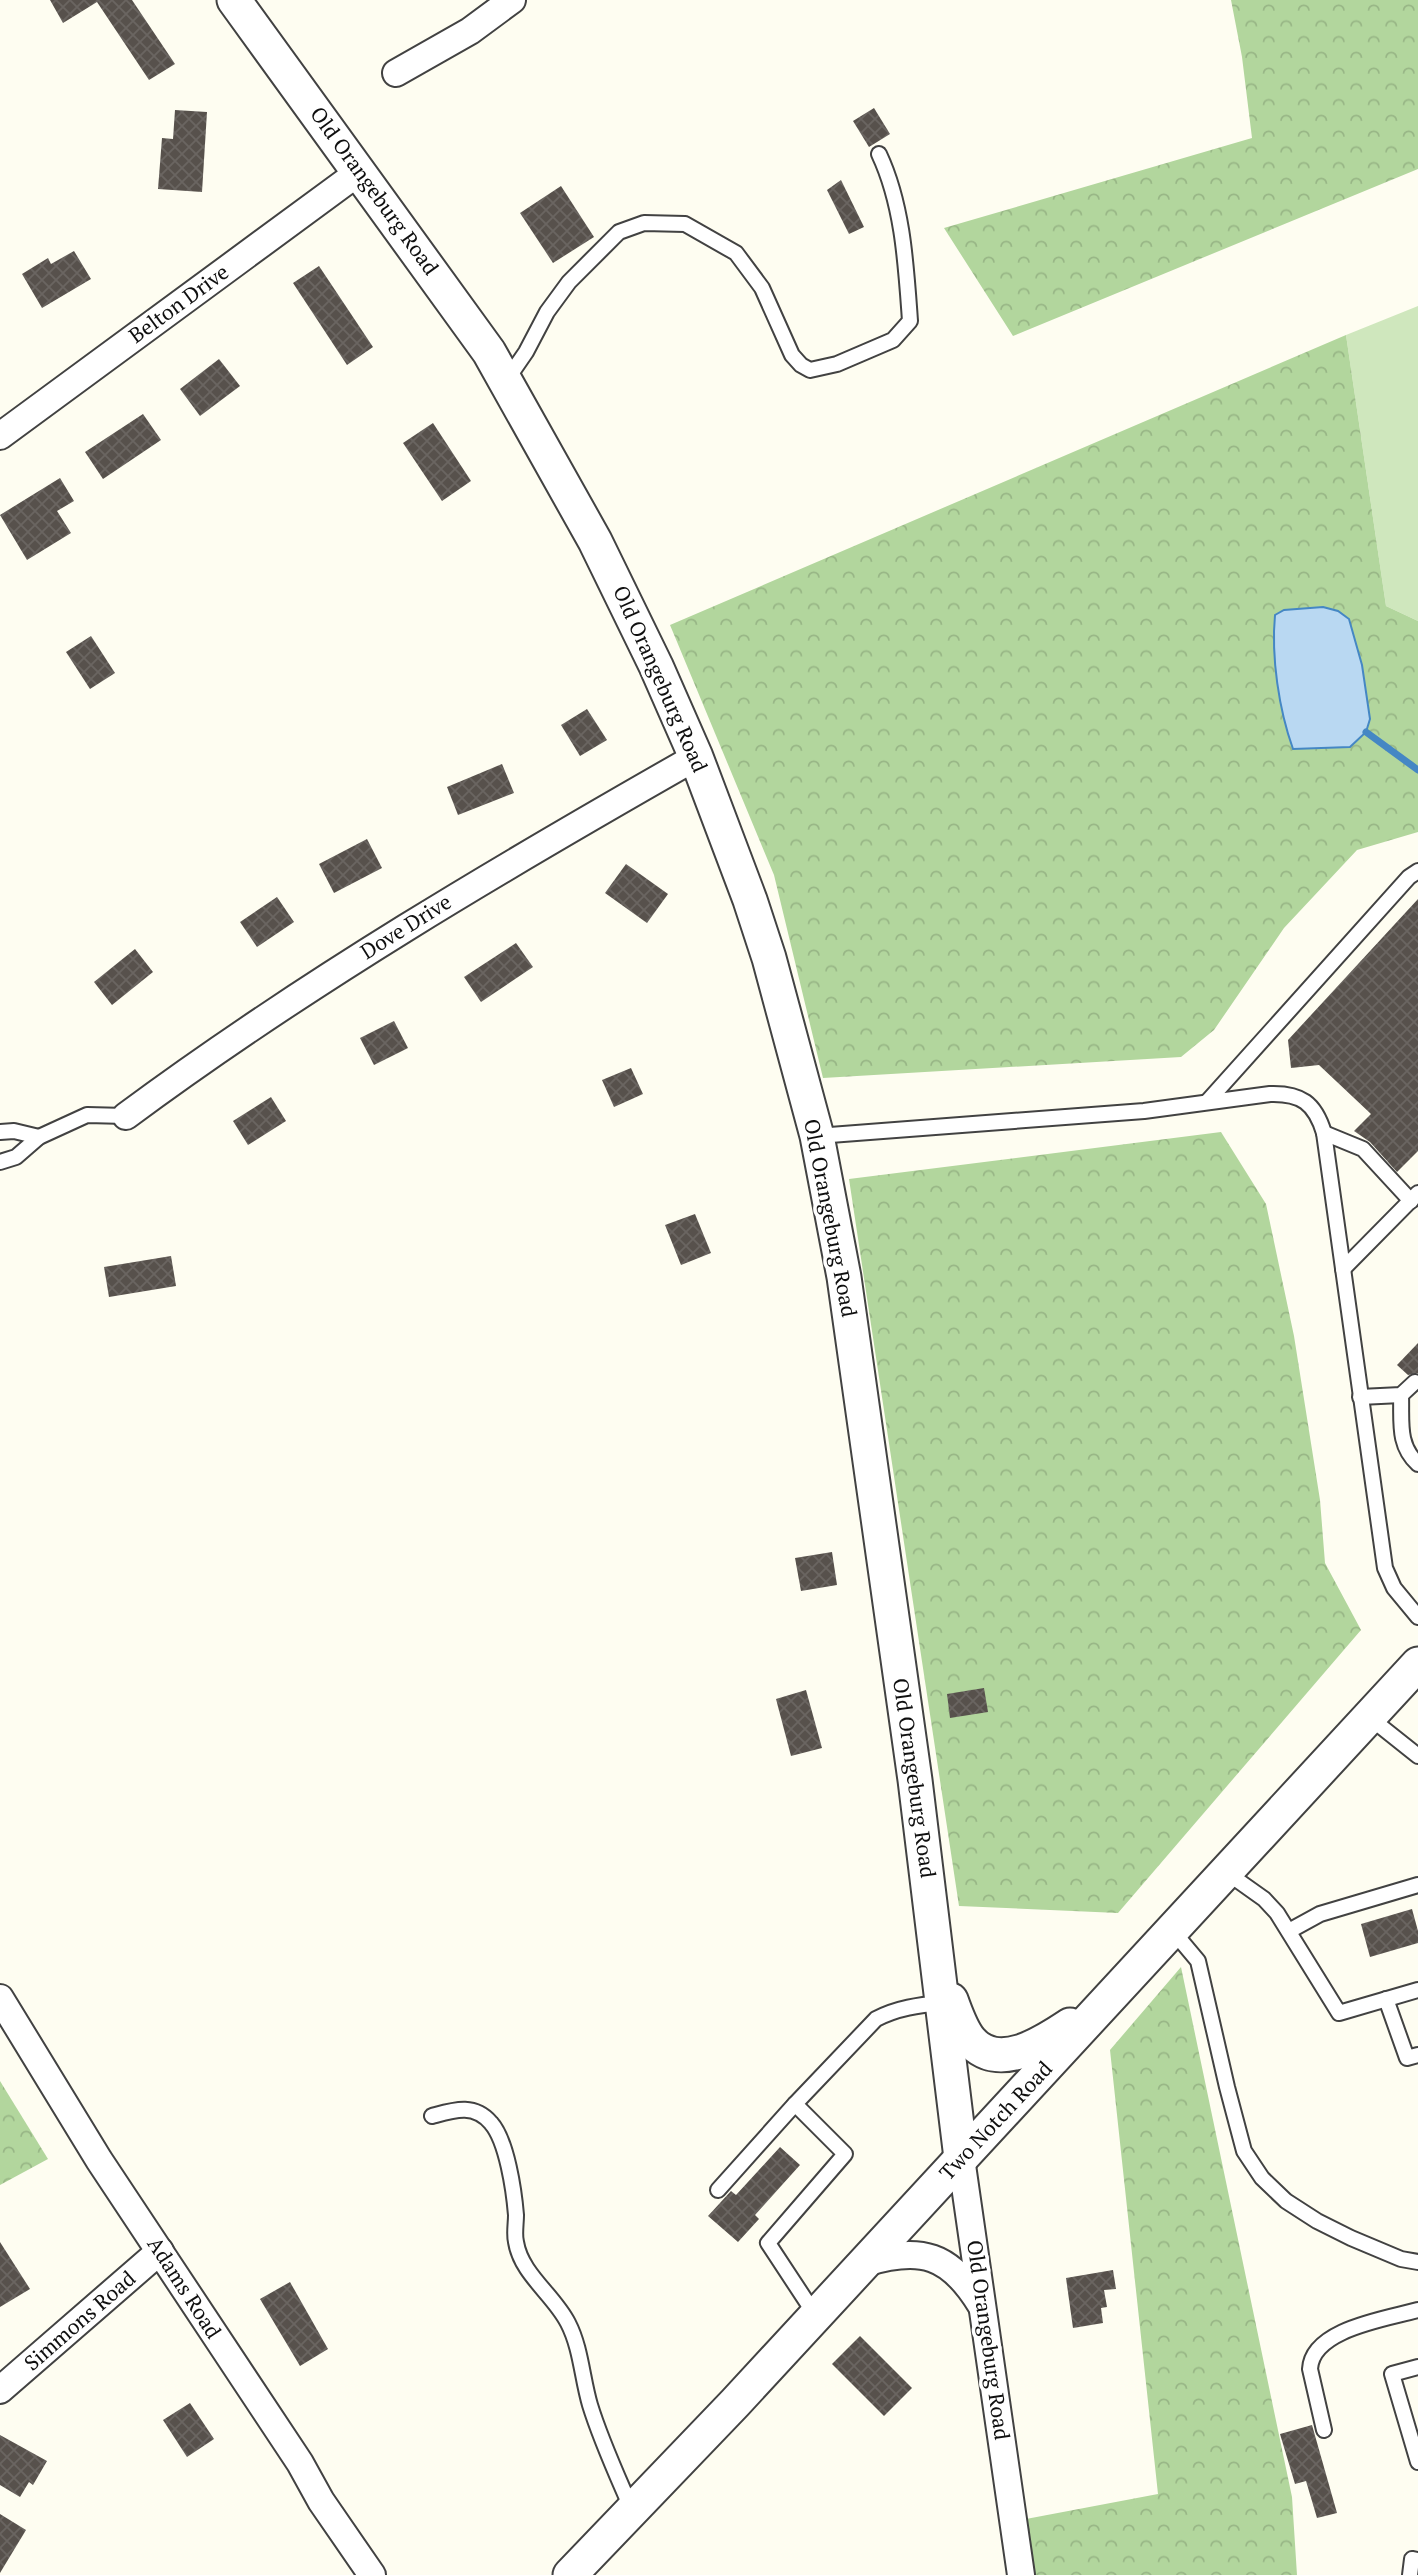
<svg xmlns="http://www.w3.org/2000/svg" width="1418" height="2575" font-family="'PT Serif',serif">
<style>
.grass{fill:#cfe7bd}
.forest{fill:url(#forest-crowns)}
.water{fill:#b9d8f2;stroke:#4587c4;stroke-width:2}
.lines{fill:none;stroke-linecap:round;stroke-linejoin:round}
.stream{stroke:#4587c4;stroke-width:7}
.building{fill:url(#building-cross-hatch)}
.service-casing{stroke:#424242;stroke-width:18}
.minor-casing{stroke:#424242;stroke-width:30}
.tertiary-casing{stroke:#424242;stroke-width:37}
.service{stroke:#fff;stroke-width:14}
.minor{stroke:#fff;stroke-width:26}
.tertiary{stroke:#fff;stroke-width:33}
.labels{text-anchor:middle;stroke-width:7;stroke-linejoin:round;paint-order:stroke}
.street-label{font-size:21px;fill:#0f0f0f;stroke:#fff}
</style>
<defs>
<pattern id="forest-crowns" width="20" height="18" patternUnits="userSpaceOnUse" patternTransform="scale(1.75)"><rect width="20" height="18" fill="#b2d69d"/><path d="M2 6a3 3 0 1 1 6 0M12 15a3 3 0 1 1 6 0" fill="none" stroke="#98b686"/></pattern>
<pattern id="building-cross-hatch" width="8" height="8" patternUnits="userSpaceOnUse" patternTransform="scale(1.75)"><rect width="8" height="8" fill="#57514c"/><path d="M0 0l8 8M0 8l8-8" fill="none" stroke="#6a6561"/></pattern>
</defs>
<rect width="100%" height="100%" fill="#fefdf1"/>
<path class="grass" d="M1418 306V621L1386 606 1346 335Z"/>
<g class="forest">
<path d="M1231 0H1418V169L1013 336 944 228 1252 138 1242 57Z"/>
<path d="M1346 335 1386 606 1418 621V832L1357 850 1284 928 1214 1030 1181 1057 823 1078 774 875 670 625Z"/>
<path d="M1221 1132 1266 1204 1294 1336 1320 1500 1325 1563 1361 1630 1118 1913 959 1906 849 1179Z"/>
<path d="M1181 1967 1292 2497 1297 2575H1033L1026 2519 1158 2494 1110 2050Z"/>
<path d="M0 2081 48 2159 0 2185Z"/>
</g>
<path class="water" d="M1323 607 1338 611 1349 619 1362 665 1370 719 1366 732 1350 747 1293 749C1279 710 1271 657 1275 615L1284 610Z"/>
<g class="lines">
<path class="stream" d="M1366 732 1418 770"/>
</g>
<g class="building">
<path d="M50 0H132L175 64 149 80 97 2 63 23Z"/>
<path d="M874 108 890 134 869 147 853 121Z"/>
<path d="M175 110 207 112 202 192 158 189 162 138 173 139Z"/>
<path d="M841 180 864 227 849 234 827 190Z"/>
<path d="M561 186 594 237 553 263 520 213Z"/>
<path d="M74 251 91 279 42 308 22 274 48 258 51 264Z"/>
<path d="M319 266 373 347 347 365 293 283Z"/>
<path d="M219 359 240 386 200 416 180 389Z"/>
<path d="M143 414 161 440 103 479 85 452Z"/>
<path d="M433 423 471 481 442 501 403 443Z"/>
<path d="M60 478 74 501 57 511 71 533 27 560 0 515Z"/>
<path d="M91 636 115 673 90 689 66 652Z"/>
<path d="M587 709 607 740 580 756 561 725Z"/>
<path d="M502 764 514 793 458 815 447 787Z"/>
<path d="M367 839 382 868 334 893 319 864Z"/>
<path d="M626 864 668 894 647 923 605 893Z"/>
<path d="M277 897 294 922 257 947 240 922Z"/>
<path d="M1418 899V1151L1397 1172 1370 1142 1354 1131 1371 1114 1319 1065 1291 1068 1288 1040Z"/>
<path d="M516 943 533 967 481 1002 464 977Z"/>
<path d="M135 949 153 972 112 1005 94 982Z"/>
<path d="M394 1021 408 1048 374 1065 360 1038Z"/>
<path d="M631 1068 643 1094 614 1107 602 1080Z"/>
<path d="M271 1097 286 1121 248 1145 233 1121Z"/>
<path d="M695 1214 711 1253 681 1265 665 1225Z"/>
<path d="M171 1256 176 1286 109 1297 104 1267Z"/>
<path d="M1418 1343V1373L1408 1375 1397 1365Z"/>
<path d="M832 1552 837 1585 801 1591 795 1558Z"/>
<path d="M984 1688 988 1712 950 1718 947 1694Z"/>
<path d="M806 1690 822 1748 791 1756 776 1699Z"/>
<path d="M1412 1909 1418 1931V1943L1370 1957 1361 1924Z"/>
<path d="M780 2147 800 2165 755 2215 759 2219 738 2242 708 2216 731 2191 736 2195Z"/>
<path d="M0 2242 30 2289 0 2307Z"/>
<path d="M1113 2270 1116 2289 1104 2290 1107 2307 1101 2308 1103 2323 1073 2328 1066 2278Z"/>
<path d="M290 2282 328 2349 300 2366 260 2299Z"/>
<path d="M860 2336 912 2388 884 2416 832 2364Z"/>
<path d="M190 2403 214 2439 187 2457 163 2420Z"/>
<path d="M1312 2425 1337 2513 1317 2518 1306 2481 1295 2484 1280 2434Z"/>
<path d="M0 2435 47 2461 33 2485 29 2482 20 2497 0 2485Z"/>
<path d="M0 2514 26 2530 0 2573Z"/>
</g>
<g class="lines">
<defs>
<g id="service">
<path d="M506 381 526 352 547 312 569 282 619 232 644 223 685 224 736 253 762 288 792 355 801 365 810 370 837 364 893 340 910 321C906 265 903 205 879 154"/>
<path d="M1207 1102 1409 877 1418 871"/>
<path d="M0 1132 14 1131 39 1137"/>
<path d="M1324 1133 1363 1149 1411 1201"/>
<path d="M817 1136 1144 1111 1270 1094C1301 1093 1315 1103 1324 1133L1385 1568 1394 1588 1418 1617"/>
<path d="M0 1162 16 1157 39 1137 87 1115 126 1116"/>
<path d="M1343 1269 1418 1193"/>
<path d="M1401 1395C1402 1421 1397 1445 1418 1464"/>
<path d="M1360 1397 1401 1395 1415 1382"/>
<path d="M1369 1717 1418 1756"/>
<path d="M1226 1872 1264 1899 1277 1913 1339 2013 1418 1990"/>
<path d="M1172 1930 1198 1961 1227 2087 1244 2151 1262 2178 1286 2201 1317 2221 1351 2238 1401 2259 1418 2262"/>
<path d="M1289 1931 1320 1914 1418 1885"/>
<path d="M1386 1999 1407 2058 1418 2055"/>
<path d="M432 2116C454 2110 474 2103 491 2123 507 2141 514 2191 516 2215 516 2224 514 2234 516 2242 521 2274 554 2295 568 2323 581 2348 582 2378 590 2405 601 2441 617 2475 632 2510"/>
<path d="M718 2190 795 2104"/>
<path d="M816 2316 768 2243 845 2154 795 2104 876 2019C897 2008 919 2005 942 2003"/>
<path d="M1418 2367 1392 2374 1418 2462"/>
<path d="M1324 2430 1310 2369C1312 2329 1386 2319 1418 2310"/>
<path d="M1410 2575 1412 2559 1418 2560"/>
</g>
<g id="minor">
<path d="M396 73 470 31 512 0"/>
<path d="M0 436 359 172"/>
<path d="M126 1116C307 982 501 868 696 757"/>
<path d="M0 1998 99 2160 300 2463 321 2501 372 2575"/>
<path d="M961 2158 1021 2575"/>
<path d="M865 2263C921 2246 950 2254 981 2305"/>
<path d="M0 2390 160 2251"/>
</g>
<g id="tertiary">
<path d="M234 0 489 352 595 541 656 666 696 757 750 900 769 958 817 1136 844 1277 915 1780 961 2158"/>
<path d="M951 2000C956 2013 961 2029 970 2040 998 2073 1043 2043 1070 2025"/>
<path d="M570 2575 735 2403 1418 1664"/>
</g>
</defs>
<use href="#service" class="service-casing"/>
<use href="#minor" class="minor-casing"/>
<use href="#tertiary" class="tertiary-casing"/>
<use href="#service" class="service"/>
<use href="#minor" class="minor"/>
<use href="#tertiary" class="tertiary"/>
</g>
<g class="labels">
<g class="street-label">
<text transform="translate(374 191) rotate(54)" y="7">Old Orangeburg Road</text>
<text transform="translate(179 304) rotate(-36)" y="7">Belton Drive</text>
<text transform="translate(660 679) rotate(66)" y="7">Old Orangeburg Road</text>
<text transform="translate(406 927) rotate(-32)" y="7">Dove Drive</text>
<text transform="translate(830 1218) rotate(79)" y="7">Old Orangeburg Road</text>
<text transform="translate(914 1778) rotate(82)" y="7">Old Orangeburg Road</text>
<text transform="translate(996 2121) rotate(-47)" y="7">Two Notch Road</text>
<text transform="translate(184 2288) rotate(57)" y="7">Adams Road</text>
<text transform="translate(80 2321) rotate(-41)" y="7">Simmons Road</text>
<text transform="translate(988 2340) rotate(82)" y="7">Old Orangeburg Road</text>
</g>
</g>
</svg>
